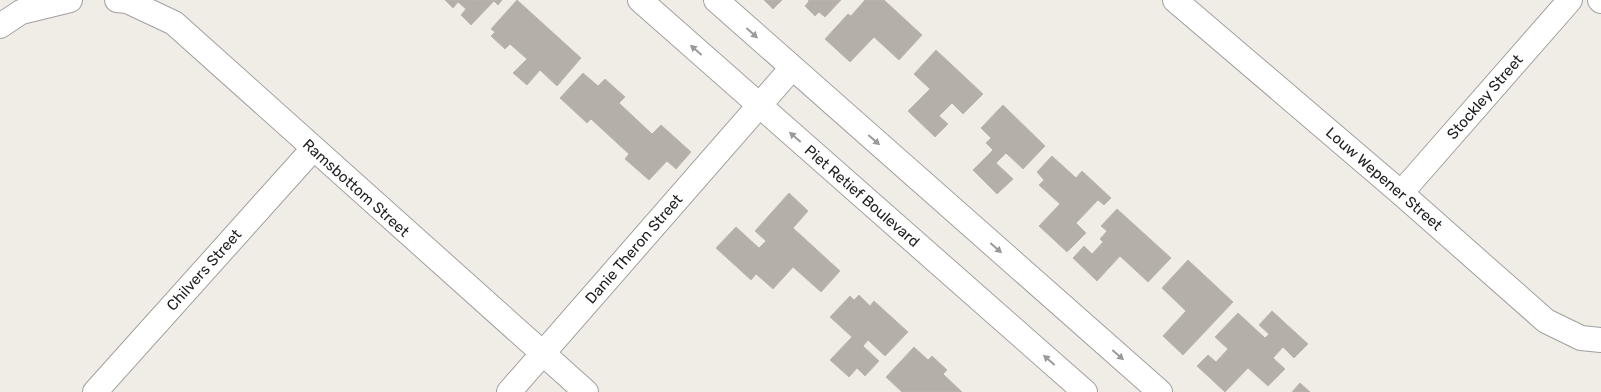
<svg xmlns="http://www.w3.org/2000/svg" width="1601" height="392" font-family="Rubik,sans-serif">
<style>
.building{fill:#b4afa9;stroke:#bfb6aa}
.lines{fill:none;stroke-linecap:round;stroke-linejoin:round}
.minor-casing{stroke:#a0a0a0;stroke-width:26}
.minor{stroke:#fff;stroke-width:24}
.oneway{fill:#9a9a9a}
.labels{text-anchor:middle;stroke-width:4;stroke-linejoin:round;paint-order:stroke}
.street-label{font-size:15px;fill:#1f1f1f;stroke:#fff}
</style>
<rect width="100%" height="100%" fill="#efede6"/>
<g class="building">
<path d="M445 0H502L498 5 494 1 471 25 461 15 466 9 458 2 453 8Z"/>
<path d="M517 0 581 58 557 86 540 70 527 85 513 73 527 59 510 44 505 49 491 36 495 32 491 29Z"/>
<path d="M764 0H782L773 9Z"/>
<path d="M808 0H841L825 17 819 12 815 16 805 6 809 1Z"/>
<path d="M865 0H884L922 35 899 60 874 37 850 62 825 39 848 14 851 16Z"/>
<path d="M936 50 983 94 963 114 952 103 939 116 948 124 935 137 908 111 930 89 914 74Z"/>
<path d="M583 73 598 86 605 79 625 97 619 103 652 134 661 125 691 152 676 169 667 161 649 180 625 159 629 154 591 119 587 123 560 98Z"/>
<path d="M1003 105 1045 146 1023 169 1006 153 996 163 1013 179 997 194 973 170 993 150 986 143 991 138 981 128Z"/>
<path d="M1052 156 1076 178 1082 171 1111 198 1104 205 1098 200 1076 223 1086 233 1067 252 1039 226 1060 204 1039 185 1044 180 1037 172Z"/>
<path d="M789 193 808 211 793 228 840 271 821 292 793 267 773 289 756 274 751 280 716 248 736 227 759 248 766 241 755 231Z"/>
<path d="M1117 209 1171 258 1148 282 1120 256 1097 281 1073 258 1084 246 1092 254 1103 242 1100 239 1107 231 1101 226Z"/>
<path d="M1188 260 1233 302 1183 355 1163 336 1186 311 1162 288Z"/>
<path d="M859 295 870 306 874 301 908 332 885 356 868 340 863 346 879 361 865 376 857 368 849 377 830 360 852 337 830 317 850 296 854 300Z"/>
<path d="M1272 311 1308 344 1294 358 1283 347 1273 358 1285 369 1268 386 1248 368 1225 392 1197 366 1208 355 1216 362 1228 349 1215 337 1238 313 1265 338 1269 334 1259 325Z"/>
<path d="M914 347 928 360 932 356 947 370 943 374 962 392H902L886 377Z"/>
<path d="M1300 383 1310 392H1292Z"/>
</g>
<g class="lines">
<defs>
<g id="minor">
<path d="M117 0 127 1 174 23 586 392"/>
<path d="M640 0 1085 392"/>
<path d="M716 0 1160 392"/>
<path d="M1175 0 1401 193 1546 321 1581 338 1601 340"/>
<path d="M1600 0 1601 1"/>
<path d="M0 26 21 12 70 0"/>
<path d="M1401 193 1570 0"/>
<path d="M95 392 313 149"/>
<path d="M509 392 792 68"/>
</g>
</defs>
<use href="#minor" class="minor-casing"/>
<use href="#minor" class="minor"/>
</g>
<defs><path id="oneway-solid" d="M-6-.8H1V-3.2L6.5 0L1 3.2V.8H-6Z" transform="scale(1.25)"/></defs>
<g class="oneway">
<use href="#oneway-solid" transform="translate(752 33) rotate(42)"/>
<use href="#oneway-solid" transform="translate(696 50) rotate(-139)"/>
<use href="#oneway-solid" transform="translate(795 137) rotate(-139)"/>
<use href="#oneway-solid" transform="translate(874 140) rotate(41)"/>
<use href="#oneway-solid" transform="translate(996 248) rotate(41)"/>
<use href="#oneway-solid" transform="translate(1118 355) rotate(41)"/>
<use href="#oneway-solid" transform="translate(1049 360) rotate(-139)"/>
</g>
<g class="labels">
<g class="street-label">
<text transform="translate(1485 97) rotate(-49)" y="5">Stockley Street</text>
<text transform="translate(1384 179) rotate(41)" y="5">Louw Wepener Street</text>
<text transform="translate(356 188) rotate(42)" y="5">Ramsbottom Street</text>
<text transform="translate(862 196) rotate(41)" y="5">Piet Retief Boulevard</text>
<text transform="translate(634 249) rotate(-49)" y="5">Danie Theron Street</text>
<text transform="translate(204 270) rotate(-48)" y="5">Chilvers Street</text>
</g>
</g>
</svg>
